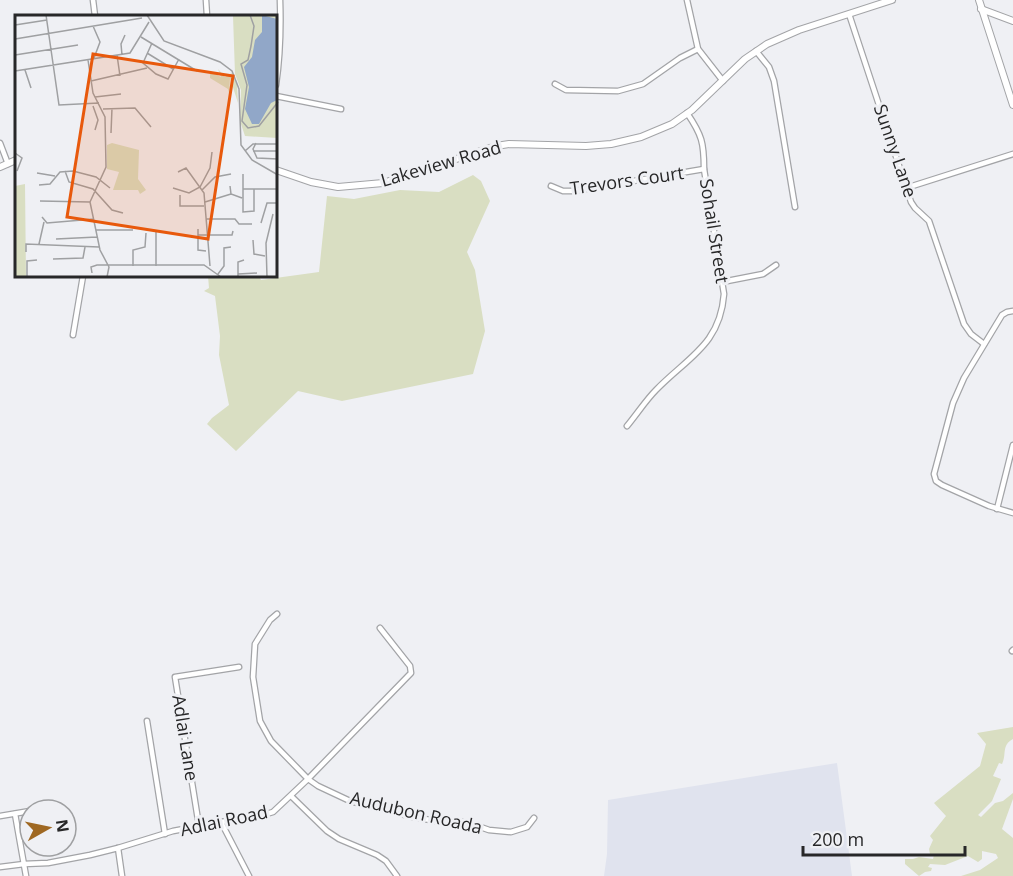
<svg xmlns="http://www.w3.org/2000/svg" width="1013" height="876" font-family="'Open Sans',sans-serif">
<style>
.built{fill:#e0e3ee}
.green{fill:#d9dec2}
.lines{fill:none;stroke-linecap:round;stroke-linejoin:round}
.street-casing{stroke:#a3a4a7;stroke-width:7}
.secondary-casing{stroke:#a3a4a7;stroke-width:8}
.street{stroke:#fff;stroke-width:4.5}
.secondary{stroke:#fff;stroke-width:6}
.labels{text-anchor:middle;stroke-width:6;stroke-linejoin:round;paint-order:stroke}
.street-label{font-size:18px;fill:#272728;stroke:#eff0f4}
.inset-road{fill:none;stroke:#9fa0a2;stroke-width:1.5}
.view{fill:#e8590c;fill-opacity:0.15;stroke:#e8590c;stroke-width:3}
.inset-edge{fill:none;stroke:#272728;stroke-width:3}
</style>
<rect width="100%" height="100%" fill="#eff0f4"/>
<path class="built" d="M837 763 852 876H604L607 854 608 800Z"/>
<g class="green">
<path d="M473 175 481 181 490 201 467 252 475 270 485 331 473 374 342 401 298 391 236 451 207 424 212 418 229 405 219 355 220 336 215 296 204 291 209 288 208 276H259L261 280 319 272 327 196 354 199 400 190 439 192Z"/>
<path d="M1013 727V739C1001 745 1007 755 1002 764L999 763 993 776 1001 779 992 801 978 815 981 817 995 803 1003 801 1013 793V799L1002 829 1013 838V876H961L980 870 998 858 996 854 982 851V859L978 862 968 856 945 865 930 864 928 867 932 868 931 871 925 872 919 876 905 864V859H913L919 857 933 859 934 855 930 854 929 849 933 840 930 836 946 816 934 803 980 766 986 744 977 733Z"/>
</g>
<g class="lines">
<defs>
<g id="street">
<path d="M93 0 95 16"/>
<path d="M206 0 207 16"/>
<path d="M687 0 698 49 723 81"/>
<path d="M849 14 911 202 915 208 929 221 964 324 971 334 984 344"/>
<path d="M756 51 769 67 774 81 795 207"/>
<path d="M555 84 566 90 618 91 643 84 680 58 698 49"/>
<path d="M276 85C280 57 281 29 280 0"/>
<path d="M276 96 341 109"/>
<path d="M0 143 8 164"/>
<path d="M551 186 563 191H574L704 169"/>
<path d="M906 188 1013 154"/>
<path d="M722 282 763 274 776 265"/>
<path d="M1013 311 1007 312 1002 315 964 378 953 403 934 474 936 481 942 485 989 506 1013 513"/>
<path d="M73 335 83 276"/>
<path d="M627 426C637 414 646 400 656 390 688 357 720 345 724 294L704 169C704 143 702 135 687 113"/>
<path d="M997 509 1013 445"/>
<path d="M277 614 270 620 255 644 253 677 260 721 271 741 308 779 318 786 350 801 413 817 436 821 466 822 489 830 511 832 527 827 534 818"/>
<path d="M1012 651 1013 650"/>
<path d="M147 721 165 834"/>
<path d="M291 796 327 831 339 839 377 855 386 861 397 876"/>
<path d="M38 810 51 808"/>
<path d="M15 814 26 876"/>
<path d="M0 816 30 811"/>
<path d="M221 822 249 876"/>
<path d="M199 826 175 677 239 667"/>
<path d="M118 848 122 876"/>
<path d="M0 867 24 864 48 863 90 855 118 848 173 831 221 822 263 815 273 812 308 779 411 673 410 666 380 628"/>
</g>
<g id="secondary">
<path d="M979 0 1013 105"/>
<path d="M981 9 1013 21"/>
<path d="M0 167 16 160"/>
<path d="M276 170 311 182 338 187 383 183 496 146 509 144 586 146 611 144 641 137 672 124 692 110 745 59 767 44 799 30 892 0"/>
</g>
</defs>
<use href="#street" class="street-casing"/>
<use href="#secondary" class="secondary-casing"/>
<use href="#street" class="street"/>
<use href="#secondary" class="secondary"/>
</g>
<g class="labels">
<g class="street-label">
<text transform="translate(895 151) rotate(71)" y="6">Sunny Lane</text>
<text transform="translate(441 164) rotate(-16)" y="6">Lakeview Road</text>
<text transform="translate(627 181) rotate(-8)" y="6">Trevors Court</text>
<text transform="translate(714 231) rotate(81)" y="6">Sohail Street</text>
<text transform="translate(185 738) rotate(81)" y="6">Adlai Lane</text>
<text transform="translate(416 813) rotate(13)" y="6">Audubon Roada</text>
<text transform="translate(224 821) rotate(-12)" y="6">Adlai Road</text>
</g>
</g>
<g transform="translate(15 15)">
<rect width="262" height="262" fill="#eff0f4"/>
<path d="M262 0V123L230 121 225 106 226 75 220 59 218 1ZM203 54 210 62 217 58 222 69 223 88 215 63 214 78 213 74 195 63V56L206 62ZM97 128 124 135 123 164 131 175 125 179 123 175H98L104 157 92 154V130ZM10 169 11 262H0V171Z" fill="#d9dec2"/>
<path d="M247 0 262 4V85L256 88 244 109H237L230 94 234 72 229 52 237 42 240 25 247 17Z" fill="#91a7c8"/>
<path class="inset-road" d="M31 0 44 90 84 88M132 0 149 26 205 47 217 56 224 74 226 130 237 145 263 160M235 0 239 11 236 31 233 45 226 49 232 70 227 106 233 113 244 111 263 87M0 10 32 5M78 11 85 27 79 43M126 22 182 56M0 24 127 3M137 28 128 48 141 59 153 64 164 44M132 38 158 54M0 40 63 30M102 40 105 61M107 40 106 29 110 20M73 45 78 78 90 102 91 152 75 187 85 235 94 252 92 262M10 55 16 73M0 56 115 38 134 7M76 66 132 53M80 82 106 79M78 91 83 105 80 115M88 94 120 93 136 112M96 118 97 93M241 128 238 134 242 143 263 144M230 136 238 129H263M238 136H263M0 138 7 143 2 156M50 156 54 167 78 174 97 195 108 198M163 157 171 153 189 178 195 251M22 158 40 161M228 159V197L239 196V174M24 170 35 169 45 157 58 156 81 162 95 173M215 171 216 179 227 183M158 173 174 178 185 172 195 153 197 137M228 174H261M187 175 200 162 216 159M165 180V191H189M25 186 75 187M190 187 216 179M27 202 32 208 79 204M191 204H220L224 209H237M246 208 252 188H263M183 214V235L191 236M81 215H118M141 217V251M183 220H217L218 216M41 224 82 222M238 225 239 239 250 241M24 229 29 207M11 237V229L84 232M38 244 68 243 70 232M118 251V235L130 232 131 218M77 258 76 252 82 250H189L206 262M203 259 209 251V233L216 232M223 259 242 258M12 262V246L22 245M223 262V247L229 245M252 262 251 228 258 199"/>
<path class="view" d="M78 39 218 61 193 224 52 202Z"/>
<rect width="262" height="262" class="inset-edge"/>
</g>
<g transform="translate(48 828) rotate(81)"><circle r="28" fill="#eff0f4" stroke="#9fa0a2" stroke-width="1.5"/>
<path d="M0-4.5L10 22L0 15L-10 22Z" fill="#9f6822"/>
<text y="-9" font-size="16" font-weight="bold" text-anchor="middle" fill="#272728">N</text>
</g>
<path d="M803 846v9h162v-9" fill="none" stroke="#272728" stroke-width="3"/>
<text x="812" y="846" font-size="18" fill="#272728" stroke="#eff0f4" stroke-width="4.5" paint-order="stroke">200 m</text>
</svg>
